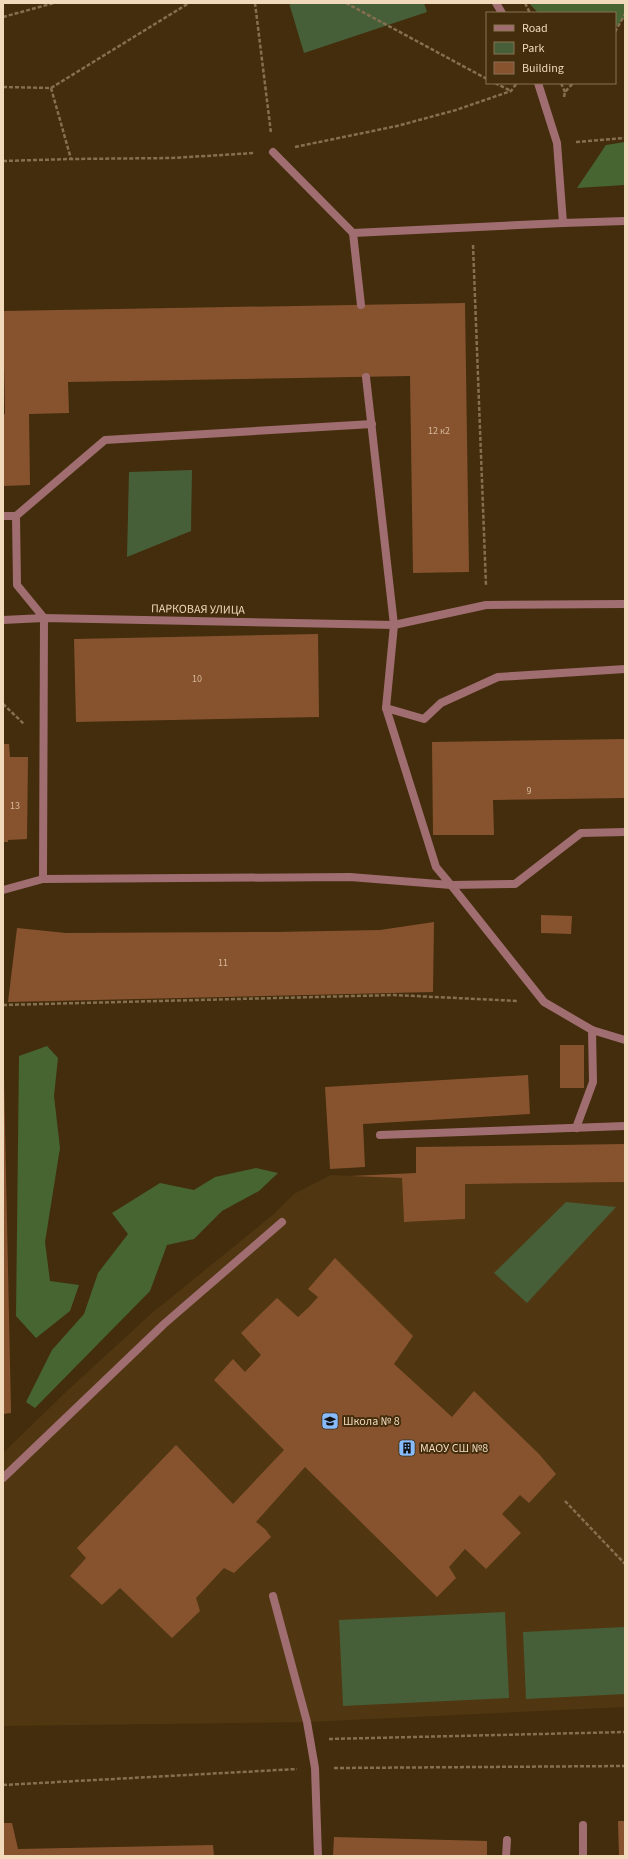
<svg xmlns="http://www.w3.org/2000/svg" width="628" height="1859" font-family="'Source Sans 3',sans-serif">
<style>
.built{fill:#503711}
.green{fill:#475f38}
.forest{fill:#466531}
.building{fill:#87532f}
.lines{fill:none;stroke-linecap:round;stroke-linejoin:round}
.path{stroke:#856f4f;stroke-width:2.5;stroke-dasharray:4 2;stroke-linecap:butt}
.service{stroke:#a06d71;stroke-width:8}
.minor{stroke:#a06d71;stroke-width:8}
.labels{text-anchor:middle;stroke-width:4;stroke-linejoin:round;paint-order:stroke}
.number-label{font-size:10px;fill:#d6b899}
.street-label{font-size:12px;fill:#f1dabc;stroke:#432d0c}
.poi-label{font-size:12px;fill:#f1dabc;stroke:#432d0c;text-anchor:start}
</style>
<rect width="100%" height="100%" fill="#432d0c"/>
<path class="built" d="M331 1175 402 1178 404 1222 465 1219V1184L625 1182V1707L307 1722 3 1726V1453L68 1390 152 1313 274 1214 294 1194Z"/>
<g class="green">
<path d="M289 3H424L427 12 304 53Z"/>
<path d="M192 470 191 531 127 557 129 472Z"/>
<path d="M566 1202 616 1207 527 1303 494 1273Z"/>
<path d="M505 1612 509 1698 343 1706 339 1620Z"/>
<path d="M625 1627V1694L526 1699 523 1632Z"/>
</g>
<g class="forest">
<path d="M529 3H625V18L615 27V13H538Z"/>
<path d="M625 142V185L577 188 606 145Z"/>
<path d="M47 1046 58 1058 54 1096 60 1148 45 1242 50 1281 79 1285 70 1311 36 1338 16 1316 19 1056Z"/>
<path d="M256 1168 278 1173 259 1191 222 1211 194 1239 167 1245 150 1291 35 1408 26 1402 52 1350 84 1314 98 1273 128 1234 112 1213 160 1183 194 1190 215 1177Z"/>
</g>
<g class="building">
<path d="M465 303 469 572 413 573 410 376 68 382 69 413 29 414 30 485 3 486V414H5L3 311Z"/>
<path d="M318 634 319 717 76 722 74 639Z"/>
<path d="M625 739V798L493 800 494 835H433L432 742Z"/>
<path d="M3 744H9L10 757H28L27 839 8 840V842H3Z"/>
<path d="M541 915 572 916 571 934 541 933Z"/>
<path d="M434 922 433 992 8 1002 17 928 66 933 275 932 380 930Z"/>
<rect x="560" y="1045" width="24" height="43"/>
<path d="M528 1075 530 1114 363 1124 365 1167 330 1169 325 1087Z"/>
<path d="M3 1078H4L11 1413 3 1414Z"/>
<path d="M625 1144V1182L465 1184V1219L404 1222 402 1178 350 1176 416 1173V1147Z"/>
<path d="M335 1258 413 1336 394 1364 452 1417 474 1391 539 1454 556 1474 529 1503 520 1495 502 1514 521 1533 486 1569 465 1549 449 1567 456 1578 437 1597 305 1467 256 1522 265 1529 271 1537 234 1573 224 1568 196 1598 200 1611 172 1638 120 1588 102 1605 70 1576 86 1558 77 1548 176 1445 233 1504 284 1450 214 1380 233 1359 245 1372 261 1355 241 1333 277 1298 298 1317 309 1307 318 1297 308 1289Z"/>
<path d="M618 1821H625V1856H619Z"/>
<path d="M3 1823H12L18 1849 213 1845 214 1856H3Z"/>
<path d="M334 1837 487 1841V1856H333Z"/>
</g>
<g class="lines">
<g class="path">
<path d="M255 3 271 133"/>
<path d="M346 3 487 79"/>
<path d="M525 3 530 13"/>
<path d="M3 17 54 3"/>
<path d="M615 32 625 14"/>
<path d="M495 83 511 91"/>
<path d="M561 83 565 92"/>
<path d="M3 87 51 88 71 159 172 158 255 153"/>
<path d="M51 88 189 3"/>
<path d="M564 97 565 92 573 83"/>
<path d="M576 142 625 138"/>
<path d="M295 147 397 126 456 110 511 91 517 83"/>
<path d="M3 161 71 159"/>
<path d="M473 245 486 586"/>
<path d="M3 704 24 724"/>
<path d="M3 1005 394 995 518 1001"/>
<path d="M565 1501 625 1564"/>
<path d="M329 1739 625 1732"/>
<path d="M334 1768 625 1766"/>
<path d="M3 1785 297 1769"/>
</g>
<g class="service">
<path d="M496 3 502 13"/>
<path d="M538 83 557 143 563 223 625 221"/>
<path d="M273 152 353 233 361 305"/>
<path d="M353 233 563 223"/>
<path d="M366 377 394 625 486 605 625 604"/>
<path d="M3 516H16L17 585 44 618 43 879"/>
<path d="M16 516 105 440 372 424"/>
<path d="M386 708 424 719 441 703 498 677 625 669"/>
<path d="M451 885 544 1002 592 1030 625 1040"/>
<path d="M576 1128 593 1082 592 1030"/>
<path d="M380 1135 625 1126"/>
<path d="M3 1478 164 1324 282 1222"/>
<path d="M273 1596 307 1722 315 1768 318 1856"/>
<path d="M506 1856 507 1840"/>
<path d="M583 1856V1825"/>
</g>
<g class="minor">
<path d="M3 620 44 618 394 625 386 708 436 867 451 885"/>
<path d="M3 890 43 879 350 877 451 885 515 884 581 833 625 832"/>
</g>
</g>
<defs>
<symbol id="school-square" viewBox="-11 -11 22 22"><rect x="-9" y="-9" width="18" height="18" rx="4" fill="#87bbfb" stroke="#432d0c"/><path d="M0-5L7-2L0 1L-7-2ZM-4 1L0 2.5L4 1V4Q0 6-4 4Z" fill="#111"/></symbol>
<symbol id="building-square" viewBox="-11 -11 22 22"><rect x="-9" y="-9" width="18" height="18" rx="4" fill="#87bbfb" stroke="#432d0c"/><path d="M-4-6H4V6H1V3H-1V6H-4ZM-2.5-4.3h1.7v1.8h-1.7ZM.8-4.3h1.7v1.8H.8ZM-2.5-1h1.7V.8h-1.7ZM.8-1h1.7V.8H.8Z" fill="#111"/></symbol>
</defs>
<g fill-rule="evenodd">
<use href="#school-square" x="320" y="1411" width="20" height="20"/>
<use href="#building-square" x="397" y="1438" width="20" height="20"/>
</g>
<g class="labels">
<g class="number-label">
<text x="439" y="434">12 к2</text>
<text x="197" y="682">10</text>
<text x="529" y="794">9</text>
<text x="15" y="809">13</text>
<text x="223" y="966">11</text>
</g>
<g class="street-label">
<text transform="translate(198 609) rotate(1)" y="4">ПАРКОВАЯ УЛИЦА</text>
</g>
<g class="poi-label">
<text x="343" y="1425">Школа № 8</text>
<text x="420" y="1452">МАОУ СШ №8</text>
</g>
</g>
<rect width="628" height="1859" fill="none" stroke="#f1dabc" stroke-width="8"/>
<rect x="486" y="12" width="130" height="72" fill="#432d0c" stroke="#897252"/>
<rect x="494" y="25" width="20" height="6" fill="#a06d71" stroke="#897252"/>
<text x="522" y="32" font-size="12" fill="#f1dabc">Road</text>
<rect x="494" y="42" width="20" height="12" fill="#475f38" stroke="#897252"/>
<text x="522" y="52" font-size="12" fill="#f1dabc">Park</text>
<rect x="494" y="62" width="20" height="12" fill="#87532f" stroke="#897252"/>
<text x="522" y="72" font-size="12" fill="#f1dabc">Building</text>
</svg>
